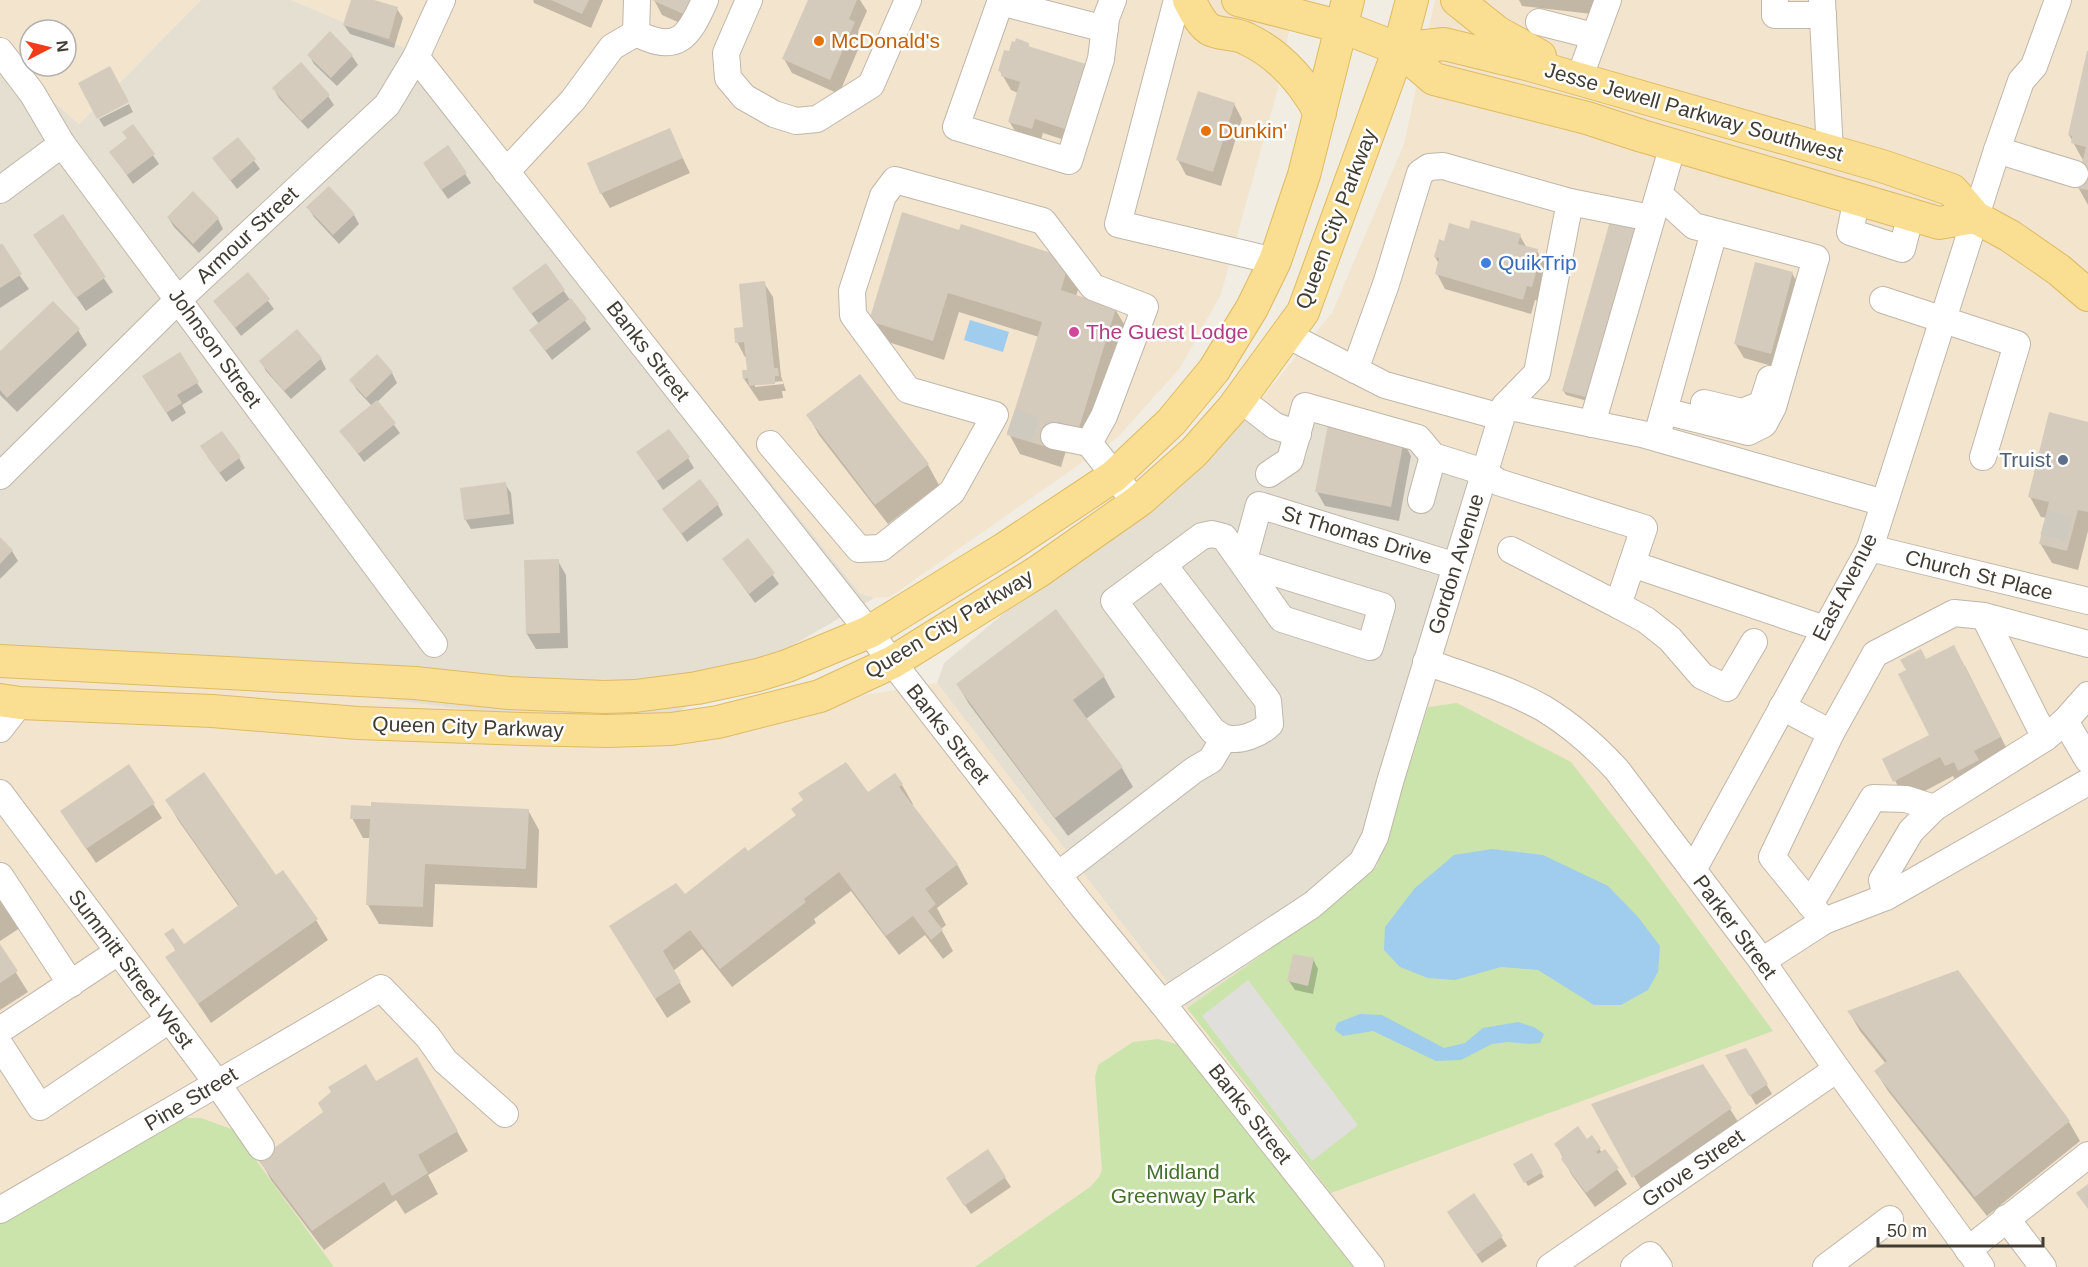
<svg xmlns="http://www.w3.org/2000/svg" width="2088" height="1267" font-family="Arial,sans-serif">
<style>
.residential{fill:#e5dfd1}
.commercial{fill:#f3e4ce;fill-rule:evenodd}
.green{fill:#cae4ac}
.parking{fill:#e1dfdb}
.water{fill:#a0cced}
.shadow{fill:#0003;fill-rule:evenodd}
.building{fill:#d5cbbc}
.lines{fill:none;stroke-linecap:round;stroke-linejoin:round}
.minor-tunnel{stroke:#cecac0;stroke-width:26;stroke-dasharray:26 13;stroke-linecap:butt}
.minor-casing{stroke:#bfb7a9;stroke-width:28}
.major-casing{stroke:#debb63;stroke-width:34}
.minor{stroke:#fff;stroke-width:26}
.major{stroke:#fade92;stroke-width:32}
.food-dot{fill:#e8710a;stroke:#fff;stroke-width:2}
.shop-dot{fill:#3f7fe0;stroke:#fff;stroke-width:2}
.hotel-dot{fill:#d1479c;stroke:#fff;stroke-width:2}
.service-dot{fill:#5c6f8a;stroke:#fff;stroke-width:2}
.labels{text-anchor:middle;stroke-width:5;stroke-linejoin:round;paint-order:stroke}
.food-label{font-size:21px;fill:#c56008;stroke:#fff;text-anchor:start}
.street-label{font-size:21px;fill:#423d33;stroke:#fff}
.shop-label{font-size:21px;fill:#366cbe;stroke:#fff;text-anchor:start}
.hotel-label{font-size:21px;fill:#b23c85;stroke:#fff;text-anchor:start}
.service-label{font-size:21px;fill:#4e5e75;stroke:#fff;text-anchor:end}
.park-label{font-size:21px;fill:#44712a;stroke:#fff}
</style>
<rect width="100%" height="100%" fill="#f1ede3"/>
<g class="residential">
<path d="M201 0H291L429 58 860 593 874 598 643 732 288 687 0 669V55L79 124Z"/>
<path d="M1256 405 1500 469 1428 707 1377 866 1340 899 1187 1008 937 683 944 663Z"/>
</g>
<g class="commercial">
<path d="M0 0H201L79 124 0 55ZM30 30H66V66H30Z"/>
<path d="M291 0H1295L1278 88 1221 294 1180 368 1117 438 890 597 874 598 860 593 429 58Z"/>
<path d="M1435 0H2088V1267H0V669L288 687 643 732 937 683 1187 1007 1340 899 1377 866 1428 707 1500 469 1256 405 1332 313 1404 144Z"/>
</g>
<g class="green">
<path d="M1457 703 1571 762 1650 864 1773 1031 1331 1193 1187 1008 1340 899 1377 866 1428 707Z"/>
<path d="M1158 1039 1179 1045 1353 1267H975L1090 1187 1099 1177 1102 1170 1095 1077 1098 1065 1133 1042Z"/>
<path d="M179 1118H201L234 1130 334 1267H0V1224Z"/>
</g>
<path class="parking" d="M1248 980 1358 1125 1312 1161 1202 1016Z"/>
<g class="water">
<path d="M970 320 1009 332 1003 352 964 340Z"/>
<path d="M1492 849 1543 855 1608 886 1638 917 1660 946 1658 972 1648 990 1621 1005H1594L1538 970 1501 967 1455 980 1428 978 1400 967 1384 950 1385 927 1415 888 1454 855Z"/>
<path d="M1360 1014 1382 1015 1444 1048 1465 1043 1483 1028 1518 1022 1534 1027 1544 1034 1540 1043 1529 1044 1507 1042 1492 1044 1461 1060 1436 1061 1373 1031 1343 1036 1335 1030 1337 1023Z"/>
</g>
<g class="shadow">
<path d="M352 0H369L397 9 403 18 394 48 350 34 344 25Z"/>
<path d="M533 0H603L591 28 534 3Z"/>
<path d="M654 0H712L698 31 662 15Z"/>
<path d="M810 0H860L867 11 858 31 863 38 839 94 792 73 784 59Z"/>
<path d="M1519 0H1612L1610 16 1522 6Z"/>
<path d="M1028 44 1030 49 1077 144 1043 133 1040 143 1018 136 1009 121 1018 93 1011 90 1000 71 1010 53Z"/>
<path d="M2088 54V205L2078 187 2084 162 2069 135Z"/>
<path d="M309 55 352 56 358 65 337 86 314 64Z"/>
<path d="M274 89 328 96 334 105 308 129 279 98Z"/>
<path d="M129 104 133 112 104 127 99 119Z"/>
<path d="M1234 104 1242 119 1221 186 1186 175 1178 160Z"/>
<path d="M133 126 159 164 133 184 117 161Z"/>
<path d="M669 130 690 173 610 208 601 193Z"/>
<path d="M238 139 260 169 237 189 214 159Z"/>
<path d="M448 147 471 183 448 199 430 173Z"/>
<path d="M193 193 218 219 223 229 199 253 174 227 168 217Z"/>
<path d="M308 207 354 215 359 224 339 244 314 217Z"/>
<path d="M62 216 113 292 86 311 44 250Z"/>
<path d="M1611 223 1591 402 1566 395 1563 390Z"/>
<path d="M1470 230 1520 236 1527 248 1537 251 1546 265 1542 279 1545 285 1540 301 1535 300 1531 314 1445 289 1437 274 1439 264 1435 257 1445 242Z"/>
<path d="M960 232 1069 260 1081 280 1076 296 1115 309 1127 329 1090 447 1069 441 1061 467 1020 454 1009 434 1039 337 959 312 944 360 882 340 870 320Z"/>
<path d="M0 247 29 289 0 308Z"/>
<path d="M545 265 591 329 552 360 531 331 539 324 520 298Z"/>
<path d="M1792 273 1800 288 1779 368 1744 358 1735 343Z"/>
<path d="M248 274 274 309 241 336 215 301Z"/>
<path d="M764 283 773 297 781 376 786 391H782L783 398 759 401 744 379 749 371 747 357H745L737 342ZM783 381V384L755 387V384Z"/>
<path d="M78 330 87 345 17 412 0 395V353Z"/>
<path d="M377 357 392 373 397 383 377 402 400 433 364 462 341 431 372 406 357 390 351 380Z"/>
<path d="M321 359 326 369 291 399 266 371 261 361Z"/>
<path d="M859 376 928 465 939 485 888 524 819 435 808 415Z"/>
<path d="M197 383 203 392 182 405 186 413 172 422 150 386Z"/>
<path d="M2088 424V531L2078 570 2052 563 2040 543 2047 518 2041 517 2030 497Z"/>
<path d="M1403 441 1411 456 1399 521 1325 506 1317 492Z"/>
<path d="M207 456 239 458 245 468 226 482Z"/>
<path d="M688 458 694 468 663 490 644 462Z"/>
<path d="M505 484 511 493 514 524 471 529 465 519Z"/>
<path d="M718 505 723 515 687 542 664 509Z"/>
<path d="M0 539 12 551 18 561 0 579Z"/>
<path d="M748 541 779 584 755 603 724 560Z"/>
<path d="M558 561 566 575 568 648 536 649 527 634Z"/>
<path d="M1055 612 1104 677 1115 697 1086 719 1122 768 1133 787 1068 836 969 704 958 685Z"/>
<path d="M1926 661 1965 666 2011 757 1958 785 1953 776 1906 801 1884 760 1931 735 1908 671Z"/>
<path d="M902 785 913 804 911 806 957 864 968 884 937 908 946 925 941 929 953 951 943 959 925 935 899 955 851 891 814 919 816 923 732 987 702 949 673 971 691 1002 667 1018 622 946 685 896 748 853 868 794Z"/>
<path d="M167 800 276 877 316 920 328 940 211 1023 167 958 176 951 166 934 183 946 239 907 178 820Z"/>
<path d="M153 804 162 818 96 863 71 826Z"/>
<path d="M528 810 539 830 537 888 435 884 433 927 379 924 368 905 371 838H363L352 818Z"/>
<path d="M0 893 23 926 0 941Z"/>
<path d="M0 947 28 992 0 1010Z"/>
<path d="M1313 959 1318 969 1313 994 1295 990 1289 981Z"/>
<path d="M1849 1012 2069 1122 2080 1141 1987 1216 1888 1091 1876 1072 1886 1064 1860 1031Z"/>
<path d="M1746 1050 1772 1094 1756 1105 1727 1056Z"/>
<path d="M428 1079 468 1151 428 1175 438 1194 405 1214 396 1200 324 1250 271 1180 260 1160 325 1112 333 1093 376 1083Z"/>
<path d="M1593 1104 1730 1109 1742 1128 1645 1196Z"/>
<path d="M1592 1137 1602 1153 1605 1151 1627 1184 1595 1207 1571 1174 1556 1144 1586 1141Z"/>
<path d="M988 1152 1011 1187 971 1214 953 1188Z"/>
<path d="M1531 1155 1544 1177 1528 1186 1515 1165Z"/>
<path d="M1474 1195 1507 1246 1482 1263 1454 1222Z"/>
</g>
<g class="building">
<path d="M351 0H374L398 7 389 39 343 25Z"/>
<path d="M551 0H589L582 14Z"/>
<path d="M652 0H697L690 17Z"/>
<path d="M808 0H857L849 19 855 22 830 80 782 59Z"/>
<path d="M330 31 353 55 331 78 307 55Z"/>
<path d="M1016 38 1029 43 1028 46 1089 65 1068 130 1035 119 1032 129 1008 122 1020 82 1001 76 1002 72 998 71 1004 50 1009 51 1012 41 1015 42Z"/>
<path d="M2087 51H2088V190L2076 188 2086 147 2071 143 2072 136 2068 135Z"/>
<path d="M301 62 330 95 301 121 272 88Z"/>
<path d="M110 66 129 102 97 119 78 83Z"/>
<path d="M1198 91 1235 103 1213 172 1176 160Z"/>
<path d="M133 124 155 154 127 175 109 152 127 138 122 132Z"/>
<path d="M670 128 683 158 600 194 587 163Z"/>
<path d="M238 137 256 159 230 181 212 158Z"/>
<path d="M448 145 467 173 441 190 423 163Z"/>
<path d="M329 186 355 214 333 235 306 207Z"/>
<path d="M193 191 219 218 193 244 167 217Z"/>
<path d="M902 212 959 230 961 224 1070 259 1061 290 1116 308 1079 428 1058 422 1050 448 1007 435 1042 322 948 293 933 341 869 321Z"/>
<path d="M63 214 106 277 76 298 33 235Z"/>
<path d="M1471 220 1521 234 1518 244 1538 249 1533 267 1537 269 1532 287 1527 286 1523 300 1435 274 1439 258 1434 257 1439 239 1444 241 1449 223 1469 229Z"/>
<path d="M1610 221 1637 229 1589 398 1562 391Z"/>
<path d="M2 243 22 274 0 288V245Z"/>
<path d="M1755 262 1793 272 1771 354 1734 344Z"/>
<path d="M546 263 565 290 531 314 512 288Z"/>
<path d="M248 272 270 299 235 328 213 301Z"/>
<path d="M765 281 774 368H778L779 376H775V384L749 386 748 378 743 379 742 370H747L744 342 735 343 734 328 743 327 739 284Z"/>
<path d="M571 298 587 319 545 351 529 330Z"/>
<path d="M53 301 80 329 7 398 0 390V351Z"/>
<path d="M297 329 322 358 284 391 259 361Z"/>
<path d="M180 352 199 382 177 395 182 403 166 413 142 376Z"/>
<path d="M377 354 393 372 366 398 349 380Z"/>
<path d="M860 374 929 464 875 505 806 415Z"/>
<path d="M377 400 396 423 358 454 339 431Z"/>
<path d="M2049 412 2088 422V512L2078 510 2067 551 2039 544 2049 502 2028 497Z"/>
<path d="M1328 425 1404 440 1391 507 1315 492Z"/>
<path d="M669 429 690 457 657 481 636 452Z"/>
<path d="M222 431 241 457 219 473 200 446Z"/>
<path d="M700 479 719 504 681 534 662 509Z"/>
<path d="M506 482 510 514 464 520 460 488Z"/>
<path d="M0 537 13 550 0 564Z"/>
<path d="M748 538 775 573 749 594 722 559Z"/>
<path d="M559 559 560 633 526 634 524 560Z"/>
<path d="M1056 609 1105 676 1073 700 1123 767 1055 818 956 684Z"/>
<path d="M1954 645 2001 737 1974 751 1979 760 1958 771 1954 762 1945 766 1940 757 1893 782 1882 759 1929 735 1898 674 1906 670 1900 660 1921 649 1926 659Z"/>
<path d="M846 762 868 792 895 773 903 784 899 787 958 864 925 889 936 904 928 911 943 930 931 940 913 916 886 936 839 872 804 899 806 902 720 969 690 930 663 951 681 982 655 999 609 926 676 883 685 894 745 847 748 851 796 815 791 809 803 800 798 793Z"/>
<path d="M129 764 155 803 86 849 60 811Z"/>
<path d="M204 772 276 875 283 870 318 919 198 1004 165 957 176 950 164 934 173 928 184 944 239 905 165 800Z"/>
<path d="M371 802 529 809 526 869 425 864 423 907 366 905 370 819H350L351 805 371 806Z"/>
<path d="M0 944 18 971 0 983Z"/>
<path d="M1293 954 1314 958 1308 986 1287 981Z"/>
<path d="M1958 970 2070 1121 1975 1197 1874 1071 1887 1061 1847 1011Z"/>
<path d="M1746 1048 1768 1084 1749 1096 1725 1055Z"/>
<path d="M417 1057 458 1131 418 1155 428 1173 392 1196 384 1182 312 1231 258 1160 323 1112 318 1103 331 1092 328 1087 366 1064 376 1081Z"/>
<path d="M1703 1064 1732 1108 1632 1178 1591 1104Z"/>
<path d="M1578 1126 1587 1139 1592 1135 1601 1148 1596 1152 1598 1154 1605 1149 1619 1168 1586 1193 1561 1159 1563 1156 1554 1144Z"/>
<path d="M988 1149 1006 1177 964 1206 946 1178Z"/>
<path d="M1532 1153 1543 1172 1524 1183 1513 1164Z"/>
<path d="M2088 1184V1209L2076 1193Z"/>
<path d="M1474 1193 1503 1236 1476 1255 1447 1212Z"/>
</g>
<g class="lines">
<g class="minor-tunnel">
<path d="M1011 421 1054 436"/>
<path d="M2044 522 2072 530"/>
</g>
<defs>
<g id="minor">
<path d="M749 0 726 53 728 78 744 97 774 114 796 121 817 119 871 85 908 0"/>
<path d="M1001 0 956 127 1069 161 1101 59 1106 18 1113 0"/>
<path d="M1177 0 1118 224 1275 261"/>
<path d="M1775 0V15H1823"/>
<path d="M1822 0 1830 151"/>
<path d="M1000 2 1105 29"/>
<path d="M1539 22 1594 36"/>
<path d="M636 33C678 55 689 36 705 0"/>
<path d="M636 33 637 0"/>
<path d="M0 51 32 93 62 144 434 644"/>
<path d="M416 57 869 632 1082 906 1162 1003 1371 1267"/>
<path d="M1579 79 1608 0"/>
<path d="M1997 150 2075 174"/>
<path d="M506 172 573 100 612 47 636 33"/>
<path d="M0 190 62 144"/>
<path d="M1659 194 1694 226 1816 258 1773 407 1764 424 1748 432 1664 411"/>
<path d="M1857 198 1850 232 1902 249 1911 214"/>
<path d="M1883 300 2017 344 1983 457"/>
<path d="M1287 335 1385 385 1501 417"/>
<path d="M1355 370 1386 284 1420 173 1429 167 1443 166 1570 202 1651 218"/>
<path d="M1240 399 1275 426 1298 434"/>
<path d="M1704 403 1742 412 1762 404 1770 379"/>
<path d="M1505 406 1537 373 1570 202"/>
<path d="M1592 424 1673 145"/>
<path d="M1660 425 1714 232"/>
<path d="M1054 436 1089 443"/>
<path d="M770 444 859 549 881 548 952 492 995 415 908 390 853 315 852 291 883 196 895 180 1043 221 1093 287 1145 307 1104 416 1089 443 1136 503"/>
<path d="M1269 474 1290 460 1305 406 1418 438 1433 456 1484 472 1498 482 1644 528 1618 605 1511 550"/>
<path d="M0 476 179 299 387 105 416 57 442 0"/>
<path d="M1421 500 1433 456"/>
<path d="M1870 548 2088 601"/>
<path d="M1163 564 1268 701 1270 724C1260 734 1240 742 1226 738 1221 737 1217 733 1213 731L1114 601 1202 536 1212 534 1224 537 1282 619 1370 647 1382 606 1243 563 1259 505 1456 566"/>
<path d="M1632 564 1825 629"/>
<path d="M1618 605 1646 620 1670 639 1702 676 1727 688 1754 642"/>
<path d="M1984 616 2045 738"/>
<path d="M1426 662C1465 676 1507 688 1543 708 1571 725 1595 746 1617 770L1762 961 1837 1069 1981 1267"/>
<path d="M1782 707 1831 733"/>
<path d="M2065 721 2088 760"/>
<path d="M0 729 20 703"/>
<path d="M0 793 217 1083 261 1147"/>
<path d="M1693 870 1870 548 1997 150 2021 81 2034 66 2058 0"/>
<path d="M1058 875 1194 770 1211 760 1224 738"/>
<path d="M0 876 71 984"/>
<path d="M1886 897 1882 880 1911 831 1934 808 2045 738 2065 721 2088 695"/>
<path d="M1810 904 1873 798 1906 799 1934 808"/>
<path d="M1824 921 1772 857 1831 733 1875 654 1954 613 1984 616 2088 644"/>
<path d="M1762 961 1824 921 1886 897 2088 782"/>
<path d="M1162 1003 1312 905 1362 862 1375 837 1390 782 1505 406 1642 434 1884 503"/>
<path d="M0 1030 118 952"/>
<path d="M0 1045 40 1107 169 1020"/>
<path d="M0 1210 381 988 428 1037 445 1061 505 1114"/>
<path d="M2006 1218 2043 1267"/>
<path d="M1968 1250 2088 1155"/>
<path d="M1550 1267 1837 1069"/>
<path d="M1634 1267 1650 1255 1659 1267"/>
<path d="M1826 1267 1890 1219"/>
</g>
<g id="major">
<path d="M1189 0C1194 9 1201 25 1211 30 1222 35 1236 33 1247 39 1280 55 1303 81 1320 113"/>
<path d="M1238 0 1342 27 1399 49 1434 79 1587 118 1642 136 1939 223 1975 217"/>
<path d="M1457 0 1497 32 1540 56"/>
<path d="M1399 49 1444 44 1530 65 1882 166 1952 190 1975 217 2010 236 2059 270 2088 295"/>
<path d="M0 661 415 683 509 693 604 697 635 696 697 688 758 675 787 666 869 632 1004 549 1114 476 1171 422 1214 370 1252 308 1275 261 1304 175 1348 0"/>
<path d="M0 700 20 703 212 711 358 723 521 729 607 731 671 729 718 722 820 696 893 662 1039 571 1140 500 1194 452 1233 408 1303 312 1399 49 1412 0"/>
</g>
</defs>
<use href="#minor" class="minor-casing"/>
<use href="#major" class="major-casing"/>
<use href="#minor" class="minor"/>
<use href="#major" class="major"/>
</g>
<g class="food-dot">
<circle cx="819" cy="41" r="6"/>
<circle cx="1206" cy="131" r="6"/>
</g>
<circle class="shop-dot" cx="1486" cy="263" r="6"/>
<circle class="hotel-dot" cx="1074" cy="332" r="6"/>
<circle class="service-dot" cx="2063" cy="460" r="6"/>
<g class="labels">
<g class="food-label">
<text x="831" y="48">McDonald's</text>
<text x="1218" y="138">Dunkin'</text>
</g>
<g class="street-label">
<text transform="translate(1694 112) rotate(16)" y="7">Jesse Jewell Parkway Southwest</text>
<text transform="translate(1336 219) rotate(-69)" y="7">Queen City Parkway</text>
<text transform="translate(247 235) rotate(-43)" y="7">Armour Street</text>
<text transform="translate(215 348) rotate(54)" y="7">Johnson Street</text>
<text transform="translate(648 351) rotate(52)" y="7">Banks Street</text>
<text transform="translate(1357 535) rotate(17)" y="7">St Thomas Drive</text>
<text transform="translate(1456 564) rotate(-73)" y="7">Gordon Avenue</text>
<text transform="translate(1979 575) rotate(14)" y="7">Church St Place</text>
<text transform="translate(1845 587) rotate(-63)" y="7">East Avenue</text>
<text transform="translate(949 624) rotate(-31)" y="7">Queen City Parkway</text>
<text transform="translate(468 727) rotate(2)" y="7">Queen City Parkway</text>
<text transform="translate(948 734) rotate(52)" y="7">Banks Street</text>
<text transform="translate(1735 927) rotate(53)" y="7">Parker Street</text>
<text transform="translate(131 969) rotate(53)" y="7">Summitt Street West</text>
<text transform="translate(191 1099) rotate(-31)" y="7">Pine Street</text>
<text transform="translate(1250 1114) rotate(52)" y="7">Banks Street</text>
<text transform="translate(1693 1168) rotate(-35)" y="7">Grove Street</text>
</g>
<g class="shop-label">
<text x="1498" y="270">QuikTrip</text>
</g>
<g class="hotel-label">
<text x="1086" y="339">The Guest Lodge</text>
</g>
<g class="service-label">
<text x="2051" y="467">Truist</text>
</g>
<g class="park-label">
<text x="1183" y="1179">Midland<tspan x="1183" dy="24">Greenway Park</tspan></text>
</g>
</g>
<g transform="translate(48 48) rotate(83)"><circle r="28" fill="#ffffff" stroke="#b3b1ad" stroke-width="1.5"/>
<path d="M0-4.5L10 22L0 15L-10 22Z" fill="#f23c18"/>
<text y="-9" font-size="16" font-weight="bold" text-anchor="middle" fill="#423d33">N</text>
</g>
<path d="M1878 1237v9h165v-9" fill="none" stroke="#423d33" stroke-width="3"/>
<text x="1887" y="1237" font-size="18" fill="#423d33" stroke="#ffffff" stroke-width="4.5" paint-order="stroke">50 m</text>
</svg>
